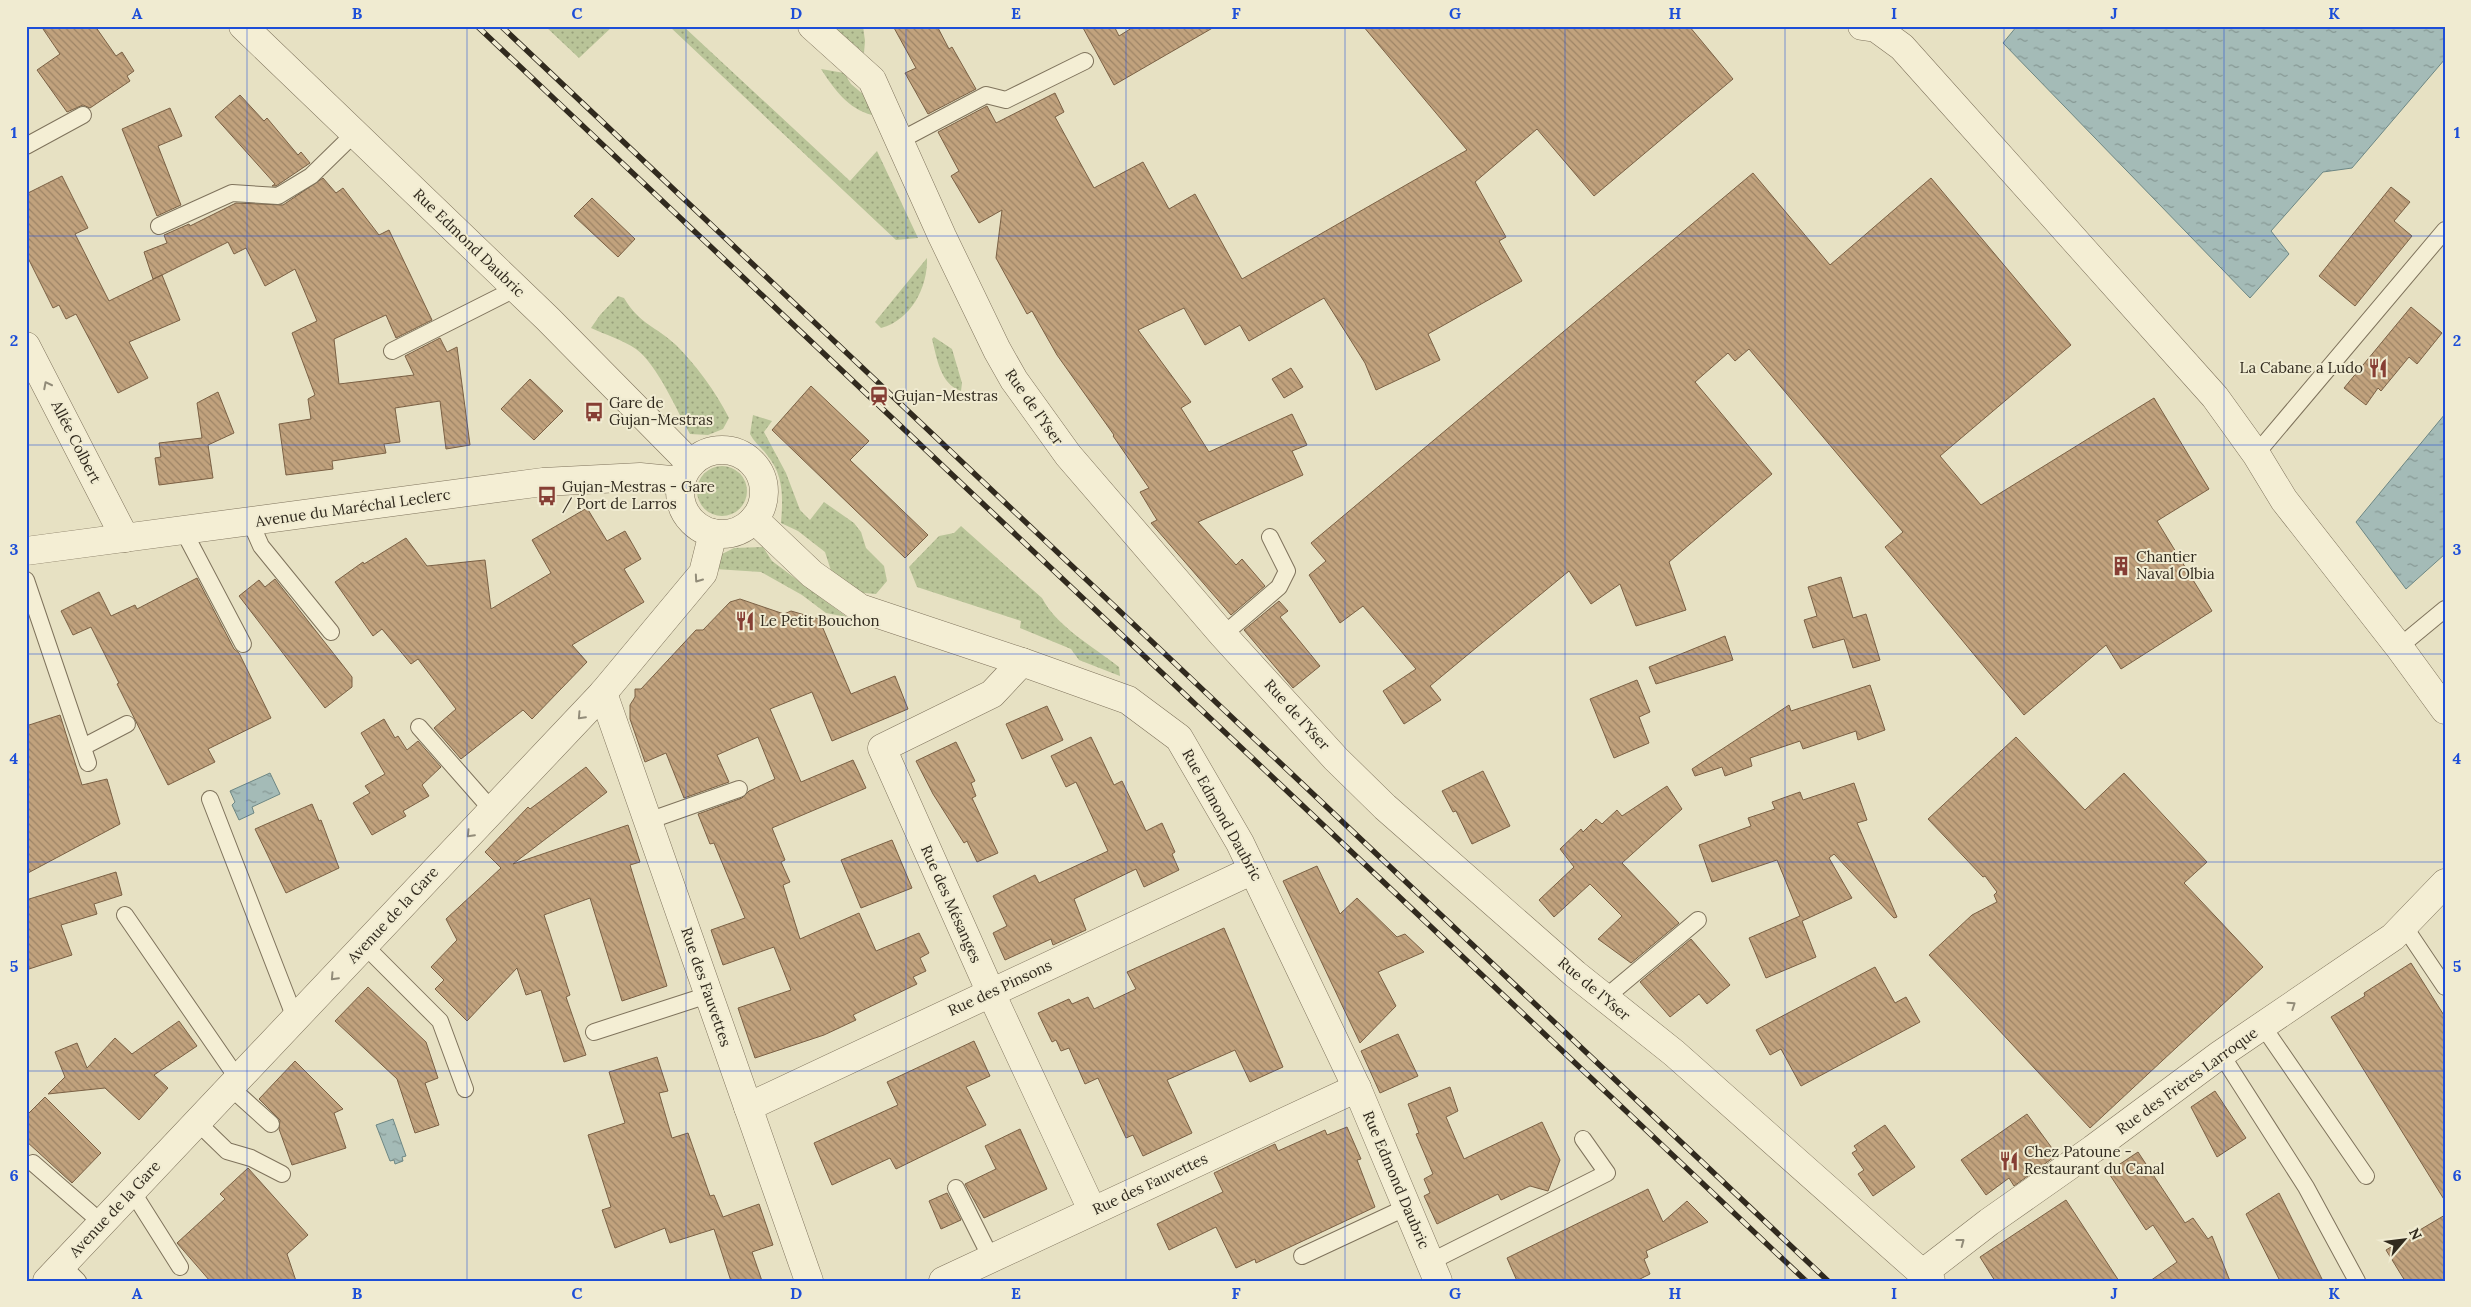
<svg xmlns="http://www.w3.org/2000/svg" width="2471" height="1307" font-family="Lora,serif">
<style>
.grass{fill:url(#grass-dots)}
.water{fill:url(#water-ripples);stroke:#6d8784}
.building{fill:url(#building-back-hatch);stroke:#7b6145}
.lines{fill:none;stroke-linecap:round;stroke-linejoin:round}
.service-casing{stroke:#7f735c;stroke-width:18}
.minor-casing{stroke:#7f735c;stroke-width:29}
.service{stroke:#f4eed4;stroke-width:16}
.minor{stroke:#f4eed4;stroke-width:28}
.rail-casing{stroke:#312a1e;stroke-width:5.5}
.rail{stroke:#f0ebd1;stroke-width:4;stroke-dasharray:11;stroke-linecap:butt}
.oneway{stroke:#928c79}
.grid{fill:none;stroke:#1d4ed8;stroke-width:1;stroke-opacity:0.55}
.labels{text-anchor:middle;stroke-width:4;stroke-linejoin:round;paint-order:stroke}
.street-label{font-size:15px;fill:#312a1e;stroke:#f0ebd1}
.poi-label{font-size:15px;fill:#312a1e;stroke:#f0ebd1;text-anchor:start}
.neatline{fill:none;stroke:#1d4ed8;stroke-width:2}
.grid-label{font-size:16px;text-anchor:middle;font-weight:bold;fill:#1d4ed8}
</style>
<defs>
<pattern id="grass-dots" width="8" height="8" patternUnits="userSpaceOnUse" patternTransform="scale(1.25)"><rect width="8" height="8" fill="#b9c498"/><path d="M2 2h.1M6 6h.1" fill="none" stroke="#979f7b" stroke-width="1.8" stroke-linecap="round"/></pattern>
<pattern id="water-ripples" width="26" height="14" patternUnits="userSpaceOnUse" patternTransform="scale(1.25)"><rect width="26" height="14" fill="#a4bbb7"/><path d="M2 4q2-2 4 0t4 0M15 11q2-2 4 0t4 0" fill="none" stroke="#869894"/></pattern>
<pattern id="building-back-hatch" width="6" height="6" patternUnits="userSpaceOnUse" patternTransform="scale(1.25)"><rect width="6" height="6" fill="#c1a27d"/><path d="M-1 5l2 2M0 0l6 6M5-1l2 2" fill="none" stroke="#9d8466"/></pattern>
</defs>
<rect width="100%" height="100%" fill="#e7e1c3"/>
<g class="grass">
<path d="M545 26H613L579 58Z"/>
<path d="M669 26H683L850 181 877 151 918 238 896 240Z"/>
<path d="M832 26H863L865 41 864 53Z"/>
<path d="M821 69 844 73 851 84 864 95 872 115C848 109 834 89 821 69Z"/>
<path d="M927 258C928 287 911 320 881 328L875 322Z"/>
<path d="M618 296 624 298C640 325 656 326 676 345 696 365 716 392 729 418L723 429 708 435 690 434C677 411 657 364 636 349 623 340 606 335 591 328L600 315Z"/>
<path d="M934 337 952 349 962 383 961 391C940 384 937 358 932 339Z"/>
<path d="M753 415 772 421 764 432 786 473 800 510 810 520 824 502 854 523 861 532 866 548 884 566 887 581 876 594 853 592 833 577 825 552 798 531 781 523C783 498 784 475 767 455 761 447 754 442 750 434Z"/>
<circle cx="722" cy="491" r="25"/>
<path d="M961 526 1042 598C1057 627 1094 647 1119 667L1120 676 1079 660 1071 649 1020 628 1021 621 917 587 909 567 939 536 954 533Z"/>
<path d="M763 547 772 561 847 617 826 613 802 595 761 572 715 569 722 554 734 548Z"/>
</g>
<g class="water">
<path d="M2017 26H2445V59L2352 168 2323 172 2271 231 2289 254 2250 298 2003 43Z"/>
<path d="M2445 414V554L2406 589 2356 522Z"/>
<path d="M270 773 280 794 252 807 254 813 239 820 232 805 235 802 230 791Z"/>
<path d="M393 1119 406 1156 402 1157 403 1161 395 1164 394 1160 390 1161 376 1125Z"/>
</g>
<g class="building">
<path d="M41 26H95L116 56 122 52 134 71 127 76 130 81 90 108 83 105 67 112 37 70 60 54Z"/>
<path d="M893 26H937L949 49 952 47 976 89 928 114 905 73 916 68Z"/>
<path d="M1082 26H1114L1119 36 1135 26H1216L1114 85Z"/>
<path d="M1363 26H1689L1733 79 1594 196 1537 129 1475 182 1506 237 1499 241 1522 281 1428 334 1440 360 1376 390 1365 363 1324 298 1249 341 1240 325 1205 345 1184 308 1138 330 1191 402 1181 408 1209 452 1292 414 1307 445 1292 451 1303 475 1198 522 1236 565 1242 559 1265 586 1231 615 1151 523 1157 520 1140 492 1149 488 1113 436 1114 435 1057 355 1032 311 1027 314 996 258 1002 210 979 223 951 176 959 171 938 132 987 106 996 123 1055 93 1064 112 1055 117 1094 188 1143 162 1169 209 1195 194 1242 279 1467 150Z"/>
<path d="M240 95 264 121 267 118 298 155 301 152 310 163 276 186H272L275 184 215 117Z"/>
<path d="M170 108 182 136 158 146 181 205 157 216 122 129Z"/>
<path d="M1753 173 1830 265 1931 178 2071 345 1940 456 1981 505 2154 398 2209 489 2157 521 2212 611 2121 669 2106 645 2024 715 1885 547 1903 532 1749 349 1735 361 1728 353 1695 382 1772 474 1669 562 1686 610 1636 626 1620 584 1591 604 1569 571 1430 686 1441 700 1404 724 1383 691 1416 669 1363 606 1340 623 1309 575 1326 561 1311 543Z"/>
<path d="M62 176 88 228 75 234 109 301 162 275 153 279 144 252 167 243 164 235 189 224 190 226 236 203 283 205 323 178 336 193 343 188 379 235 389 230 432 320 396 338 386 315 334 339 339 384 414 375 405 356 440 338 447 352 457 347 470 445 446 449 440 401 395 408 400 442 384 444 386 453 332 461 333 469 286 475 279 424 311 419 308 399 315 395 292 333 317 321 295 269 265 286 246 248 234 254 228 242 162 275 180 320 129 342 148 378 118 393 76 314 66 319 59 305 53 308 26 254V194Z"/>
<path d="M2391 187 2410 202 2394 221 2412 236 2355 306 2319 276Z"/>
<path d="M592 198 635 239 618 257 574 216Z"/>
<path d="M2411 307 2442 333 2417 364 2409 357 2381 391 2378 388 2366 405 2344 388Z"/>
<path d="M1291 368 1303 387 1284 398 1272 379Z"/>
<path d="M530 379 563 411 534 440 501 409Z"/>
<path d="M811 386 869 441 850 460 928 535 905 558 772 430Z"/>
<path d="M218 392 234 433 208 445 213 478 159 485 155 458 161 457 159 443 202 438 197 403Z"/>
<path d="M587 508 607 541 625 531 641 559 624 569 644 602 572 645 587 662 532 719 523 710 461 759 434 728 456 709 418 659 411 664 382 629 373 636 335 582 363 562 364 564 406 538 427 566 485 560 491 609 551 573 532 540Z"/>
<path d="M1841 577 1853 618 1866 614 1880 660 1853 668 1844 639 1813 648 1804 620 1817 616 1808 587Z"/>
<path d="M197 578 234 649 239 653 271 718 208 749 215 762 168 785 117 684 119 683 91 627 73 635 61 611 99 592 111 616 135 605 137 609Z"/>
<path d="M275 579 352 677V687L325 708 239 596 259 580 265 587Z"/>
<path d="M740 599 784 614 791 611 819 619 851 694 895 676 908 709 832 741 812 692 770 709 801 782 853 760 866 788 772 828 785 860 781 862 790 882 783 885 800 939 859 913 876 951 919 933 929 953 920 958 926 971 913 977 917 984 853 1015 856 1020 824 1035 755 1058 738 1008 791 990 774 947 723 965 711 930 745 918 714 843 710 844 698 814 742 798 749 791 775 779 758 737 717 755 729 782 684 798 666 753 645 762 630 719V705L635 697V689H641L696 630H703L730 602Z"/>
<path d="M1279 601 1288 611 1280 617 1320 666 1293 688 1244 630Z"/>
<path d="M1725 636 1733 660 1656 684 1649 667Z"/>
<path d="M1637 680 1650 712 1639 717 1649 743 1614 758 1590 699Z"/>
<path d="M1870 685 1885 730 1858 740 1856 731 1803 749 1800 741 1750 758 1752 766 1725 776 1722 767 1695 776 1692 769 1789 705 1791 711Z"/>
<path d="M1047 706 1063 740 1022 759 1006 724Z"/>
<path d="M60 715 82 785 107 779 120 824 26 874V726Z"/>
<path d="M384 719 395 738 398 736 407 750 418 741 441 767 422 785 429 796 403 811 406 816 372 835 353 803 370 793 365 786 385 774 361 733Z"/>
<path d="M1091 737 1114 785 1122 781 1146 831 1162 823 1175 852 1172 854 1179 870 1144 887 1136 869 1074 899 1086 930 1053 945 1051 939 1005 960 993 933 1007 926 993 896 1035 875 1039 883 1108 851 1076 782 1066 787 1051 756Z"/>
<path d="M2016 737 2085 810 2124 773 2207 862 2184 883 2263 967 2090 1128 1929 955 1972 915 1997 902 1994 895 1997 892 1985 876 1983 877 1928 819Z"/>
<path d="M956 742 975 781 971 783 976 796 972 798 998 853 977 862 967 841 964 843 933 794 916 761Z"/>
<path d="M586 767 607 792 513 864 628 825 640 862 630 865 667 986 622 1001 590 898 544 915 570 995 566 997 586 1055 564 1062 541 990 526 995 517 968 467 1021 435 989 444 980 431 967 457 940 446 919 501 868 485 852 528 807 530 809Z"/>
<path d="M1483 771 1510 826 1472 844 1456 811 1453 812 1442 791Z"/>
<path d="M1854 783 1867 820 1857 823 1897 917 1894 918 1834 854 1829 858 1852 898 1802 921 1816 957 1766 978 1749 938 1800 916 1777 860 1712 882 1699 845 1751 826 1748 818 1775 809 1772 802 1800 792 1803 800Z"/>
<path d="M1667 786 1682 809 1622 863 1679 923 1631 963 1598 939 1622 916 1590 884 1554 917 1539 900 1574 867 1560 849 1581 829 1583 832 1596 819 1602 824 1617 810 1622 816Z"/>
<path d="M312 804 319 821 321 820 339 868 286 893 255 829Z"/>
<path d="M892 840 912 888 861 908 841 860Z"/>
<path d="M1317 866 1340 914 1357 898 1397 937 1405 934 1424 952 1378 972 1396 1006 1360 1043 1283 881Z"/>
<path d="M116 872 122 895 94 904 97 914 61 925 72 955 26 970V900Z"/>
<path d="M1224 928 1283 1067 1250 1082 1235 1050 1167 1080 1192 1133 1143 1156 1133 1135 1126 1138 1098 1078 1085 1084 1069 1048 1061 1051 1056 1040 1052 1042 1038 1013 1069 999 1072 1004 1088 997 1094 1009 1136 989 1127 972Z"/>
<path d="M1691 939 1730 985 1707 1004 1699 994 1670 1017 1640 982Z"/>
<path d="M2411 963 2445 1017V1201L2331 1017 2365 996 2364 993Z"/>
<path d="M1875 967 1895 1003 1906 997 1920 1022 1801 1086 1781 1049 1770 1055 1756 1030Z"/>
<path d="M368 987 426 1042 438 1078 425 1083 439 1125 415 1133 397 1079 335 1021Z"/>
<path d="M179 1021 197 1046 154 1075 168 1088 139 1120 105 1088 48 1094 65 1077 55 1052 77 1043 87 1068 115 1038 132 1054Z"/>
<path d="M1398 1034 1418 1076 1380 1093 1361 1051Z"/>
<path d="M974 1041 990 1076 966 1087 986 1125 896 1169 890 1158 832 1185 814 1143 898 1105 887 1082Z"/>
<path d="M657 1057 668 1091 659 1093 672 1138 688 1133 710 1196 714 1195 723 1217 759 1204 773 1245 752 1252 762 1281H731L714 1229 670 1243 665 1228 615 1248 602 1210 611 1207 588 1135 625 1123 609 1072Z"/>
<path d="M295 1061 343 1109 334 1113 346 1148 292 1165 279 1129 280 1120 259 1099Z"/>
<path d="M1450 1087 1458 1111 1446 1117 1464 1159 1542 1122 1560 1160 1548 1191 1530 1186 1501 1200 1498 1194 1437 1224 1424 1196 1430 1193 1424 1179 1433 1174 1416 1134 1419 1133 1408 1104Z"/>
<path d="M2215 1091 2246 1138 2217 1157 2191 1107Z"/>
<path d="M45 1097 101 1153 72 1183 26 1141V1116Z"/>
<path d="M2027 1114 2057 1155 2014 1186 2009 1178 1986 1195 1961 1160Z"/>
<path d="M1885 1125 1915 1167 1873 1196 1858 1174 1864 1170 1852 1153 1857 1150 1854 1146Z"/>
<path d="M1347 1127 1361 1159 1357 1160 1375 1207 1256 1263 1255 1259 1236 1268 1216 1227 1169 1250 1157 1224 1223 1192 1214 1173 1275 1144 1278 1151 1325 1130 1327 1135Z"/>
<path d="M1020 1129 1047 1189 984 1218 965 1184 996 1169 985 1146Z"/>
<path d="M2138 1152 2185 1223 2193 1218 2208 1239 2212 1236 2230 1281H2150L2177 1262 2153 1225 2146 1230 2108 1172Z"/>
<path d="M248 1168 308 1235 287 1254 296 1281H210L177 1243 225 1199 220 1194Z"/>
<path d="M1648 1189 1663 1222 1687 1201 1708 1222 1646 1251 1648 1257 1644 1259 1650 1274 1636 1281H1517L1507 1258Z"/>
<path d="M947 1193 961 1220 941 1229 929 1201Z"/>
<path d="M2279 1193 2323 1281H2280L2246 1214Z"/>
<path d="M2066 1200 2119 1281H1995L1980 1257Z"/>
<path d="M2445 1215V1281H2405L2386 1250Z"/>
</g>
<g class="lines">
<defs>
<g id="service">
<path d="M899 141 986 95 1006 100 1085 61"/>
<path d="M26 146 83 115"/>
<path d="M159 226 232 193 278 196 311 176 355 133"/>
<path d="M392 351 517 288"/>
<path d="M2256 454 2445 230"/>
<path d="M250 521 261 546 331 632"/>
<path d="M183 530 243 644"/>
<path d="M26 580 88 763"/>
<path d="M1223 635 1279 587 1287 571 1270 537"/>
<path d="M2399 647 2445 609"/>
<path d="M419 727 492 810"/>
<path d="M83 747 127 724"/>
<path d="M210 799 295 1018"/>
<path d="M648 821 739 789"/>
<path d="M125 915 238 1079"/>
<path d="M2404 926 2445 987"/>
<path d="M364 945 440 1021 465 1089"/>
<path d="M1605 998 1698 920"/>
<path d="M2262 1025 2366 1176"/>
<path d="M594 1032 708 995"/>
<path d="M2221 1054 2306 1187 2357 1281"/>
<path d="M230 1087 271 1124"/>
<path d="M197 1122 227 1151 251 1158 282 1174"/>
<path d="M33 1163 102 1223"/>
<path d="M956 1188 991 1258"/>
<path d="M132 1191 180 1267"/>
<path d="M1302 1256 1407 1207"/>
<path d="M1430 1262 1607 1173 1583 1139"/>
<path d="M62 1265 78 1281"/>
</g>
<g id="minor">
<path d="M243 26 548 319 690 463"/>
<path d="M812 26 872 80 942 236 997 350 1014 380 1068 455 1223 635 1336 759 1385 807 1575 974 1674 1053 1931 1281"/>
<path d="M1862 26 1876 28 1902 47 2215 397 2256 454 2284 500 2399 647 2445 710"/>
<path d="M26 346 125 538"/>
<circle cx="722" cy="492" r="42"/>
<path d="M754 519 812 574 860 608 1022 662 1128 700 1179 738 1240 843 1357 1088 1438 1281"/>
<path d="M26 551 543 482 640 477 681 481"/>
<path d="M1022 662 992 694 882 748 991 993 1092 1210"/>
<path d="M603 693 809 1281"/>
<path d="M748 1107 1253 870"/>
<path d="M1923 1273 1989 1222 2093 1149 2221 1054 2393 937 2445 883"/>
<path d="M47 1281 603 693 703 573 713 533"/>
<path d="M943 1281 1357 1088"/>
</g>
</defs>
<use href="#service" class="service-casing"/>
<use href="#minor" class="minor-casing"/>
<use href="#service" class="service"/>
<use href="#minor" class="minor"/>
<defs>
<g id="rail">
<path d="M477 26 1806 1281"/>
<path d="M501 26 1828 1281"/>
</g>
</defs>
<use href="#rail" class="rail-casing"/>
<use href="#rail" class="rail"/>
</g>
<defs><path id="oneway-chevron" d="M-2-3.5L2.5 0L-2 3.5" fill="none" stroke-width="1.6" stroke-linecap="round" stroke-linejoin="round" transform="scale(1.25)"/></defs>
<g class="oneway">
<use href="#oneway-chevron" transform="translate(47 385) rotate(-117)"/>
<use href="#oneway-chevron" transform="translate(698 579) rotate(125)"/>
<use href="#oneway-chevron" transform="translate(581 716) rotate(133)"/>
<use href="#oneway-chevron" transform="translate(470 834) rotate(133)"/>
<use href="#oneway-chevron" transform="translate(334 977) rotate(133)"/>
<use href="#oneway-chevron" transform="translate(2292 1005) rotate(-34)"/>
<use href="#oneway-chevron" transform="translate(1961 1242) rotate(-37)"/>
</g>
<path class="grid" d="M247 26V1281M467 26V1281M686 26V1281M906 26V1281M1126 26V1281M1345 26V1281M1565 26V1281M1785 26V1281M2004 26V1281M2224 26V1281M26 236H2445M26 445H2445M26 654H2445M26 862H2445M26 1071H2445"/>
<defs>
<symbol id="restaurant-bare" viewBox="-9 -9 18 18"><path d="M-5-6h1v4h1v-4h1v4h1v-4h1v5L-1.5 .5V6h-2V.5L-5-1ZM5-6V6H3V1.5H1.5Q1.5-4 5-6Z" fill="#863e34" stroke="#f0ebd1" stroke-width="2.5" paint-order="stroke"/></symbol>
<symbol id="station-bare" viewBox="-9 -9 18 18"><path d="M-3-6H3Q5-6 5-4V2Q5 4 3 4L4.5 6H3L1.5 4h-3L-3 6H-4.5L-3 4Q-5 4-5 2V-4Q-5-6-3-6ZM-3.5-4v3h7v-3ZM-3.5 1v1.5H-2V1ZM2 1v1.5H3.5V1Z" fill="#863e34" stroke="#f0ebd1" stroke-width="2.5" paint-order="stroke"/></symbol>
<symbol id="bus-bare" viewBox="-9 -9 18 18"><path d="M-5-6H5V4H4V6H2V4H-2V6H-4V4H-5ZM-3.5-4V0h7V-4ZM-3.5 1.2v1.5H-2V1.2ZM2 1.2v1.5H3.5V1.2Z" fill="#863e34" stroke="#f0ebd1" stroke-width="2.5" paint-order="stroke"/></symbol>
<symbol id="building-bare" viewBox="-9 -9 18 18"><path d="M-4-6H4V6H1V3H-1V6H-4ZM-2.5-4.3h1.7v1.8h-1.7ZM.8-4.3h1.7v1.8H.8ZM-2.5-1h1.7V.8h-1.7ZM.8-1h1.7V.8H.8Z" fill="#863e34" stroke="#f0ebd1" stroke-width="2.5" paint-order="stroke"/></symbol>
</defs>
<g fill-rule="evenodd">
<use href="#restaurant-bare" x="2364" y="354" width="28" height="28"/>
<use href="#station-bare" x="865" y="382" width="28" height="28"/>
<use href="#bus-bare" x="580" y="398" width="28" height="28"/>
<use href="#bus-bare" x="533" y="482" width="28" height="28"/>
<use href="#building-bare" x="2107" y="552" width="28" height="28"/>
<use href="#restaurant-bare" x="731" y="607" width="28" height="28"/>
<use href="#restaurant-bare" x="1995" y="1147" width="28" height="28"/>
</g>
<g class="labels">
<g class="street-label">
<text transform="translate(469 243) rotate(44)" y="5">Rue Edmond Daubric</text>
<text transform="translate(1034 407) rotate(55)" y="5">Rue de l'Yser</text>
<text transform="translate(76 442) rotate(63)" y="5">Allée Colbert</text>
<text transform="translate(353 508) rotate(-8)" y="5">Avenue du Maréchal Leclerc</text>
<text transform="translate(1297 715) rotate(48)" y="5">Rue de l'Yser</text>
<text transform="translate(1222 815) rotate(61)" y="5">Rue Edmond Daubric</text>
<text transform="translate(951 904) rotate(66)" y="5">Rue des Mésanges</text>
<text transform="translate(393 915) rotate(-47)" y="5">Avenue de la Gare</text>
<text transform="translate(706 987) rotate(71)" y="5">Rue des Fauvettes</text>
<text transform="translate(1000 988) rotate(-25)" y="5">Rue des Pinsons</text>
<text transform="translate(1594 989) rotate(40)" y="5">Rue de l'Yser</text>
<text transform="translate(2187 1081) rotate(-36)" y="5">Rue des Frères Larroque</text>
<text transform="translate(1396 1180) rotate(67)" y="5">Rue Edmond Daubric</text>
<text transform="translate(1150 1184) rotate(-25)" y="5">Rue des Fauvettes</text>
<text transform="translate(115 1209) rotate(-47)" y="5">Avenue de la Gare</text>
</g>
<g class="poi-label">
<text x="2363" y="373" text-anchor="end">La Cabane a Ludo</text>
<text x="894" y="401">Gujan-Mestras</text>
<text x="609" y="408">Gare de<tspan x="609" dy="17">Gujan-Mestras</tspan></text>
<text x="562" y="492">Gujan-Mestras - Gare<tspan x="562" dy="17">/ Port de Larros</tspan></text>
<text x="2136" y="562">Chantier<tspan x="2136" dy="17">Naval Olbia</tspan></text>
<text x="760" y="626">Le Petit Bouchon</text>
<text x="2024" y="1157">Chez Patoune -<tspan x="2024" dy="17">Restaurant du Canal</tspan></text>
</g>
</g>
<rect width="2471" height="1307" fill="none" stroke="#f0ebd1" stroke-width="55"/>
<g transform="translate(2404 1240) rotate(62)" stroke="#f0ebd1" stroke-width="4" paint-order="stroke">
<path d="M0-4L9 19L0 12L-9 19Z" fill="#312a1e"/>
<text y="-8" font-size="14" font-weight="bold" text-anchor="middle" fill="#312a1e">N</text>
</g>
<rect x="28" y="28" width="2416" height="1252" class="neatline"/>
<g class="grid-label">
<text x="137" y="19">A</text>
<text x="357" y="19">B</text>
<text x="577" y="19">C</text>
<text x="796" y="19">D</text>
<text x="1016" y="19">E</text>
<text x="1236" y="19">F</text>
<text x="1455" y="19">G</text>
<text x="1675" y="19">H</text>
<text x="1894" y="19">I</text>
<text x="2114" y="19">J</text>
<text x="2334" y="19">K</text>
<text x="14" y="138">1</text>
<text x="2457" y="138">1</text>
<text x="14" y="346">2</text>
<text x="2457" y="346">2</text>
<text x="14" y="555">3</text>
<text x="2457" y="555">3</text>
<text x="14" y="764">4</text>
<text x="2457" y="764">4</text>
<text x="14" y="972">5</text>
<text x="2457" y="972">5</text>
<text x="14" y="1181">6</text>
<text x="2457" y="1181">6</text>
<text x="137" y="1299">A</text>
<text x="357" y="1299">B</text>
<text x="577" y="1299">C</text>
<text x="796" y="1299">D</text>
<text x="1016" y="1299">E</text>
<text x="1236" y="1299">F</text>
<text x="1455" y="1299">G</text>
<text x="1675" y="1299">H</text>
<text x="1894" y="1299">I</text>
<text x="2114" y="1299">J</text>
<text x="2334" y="1299">K</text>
</g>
</svg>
